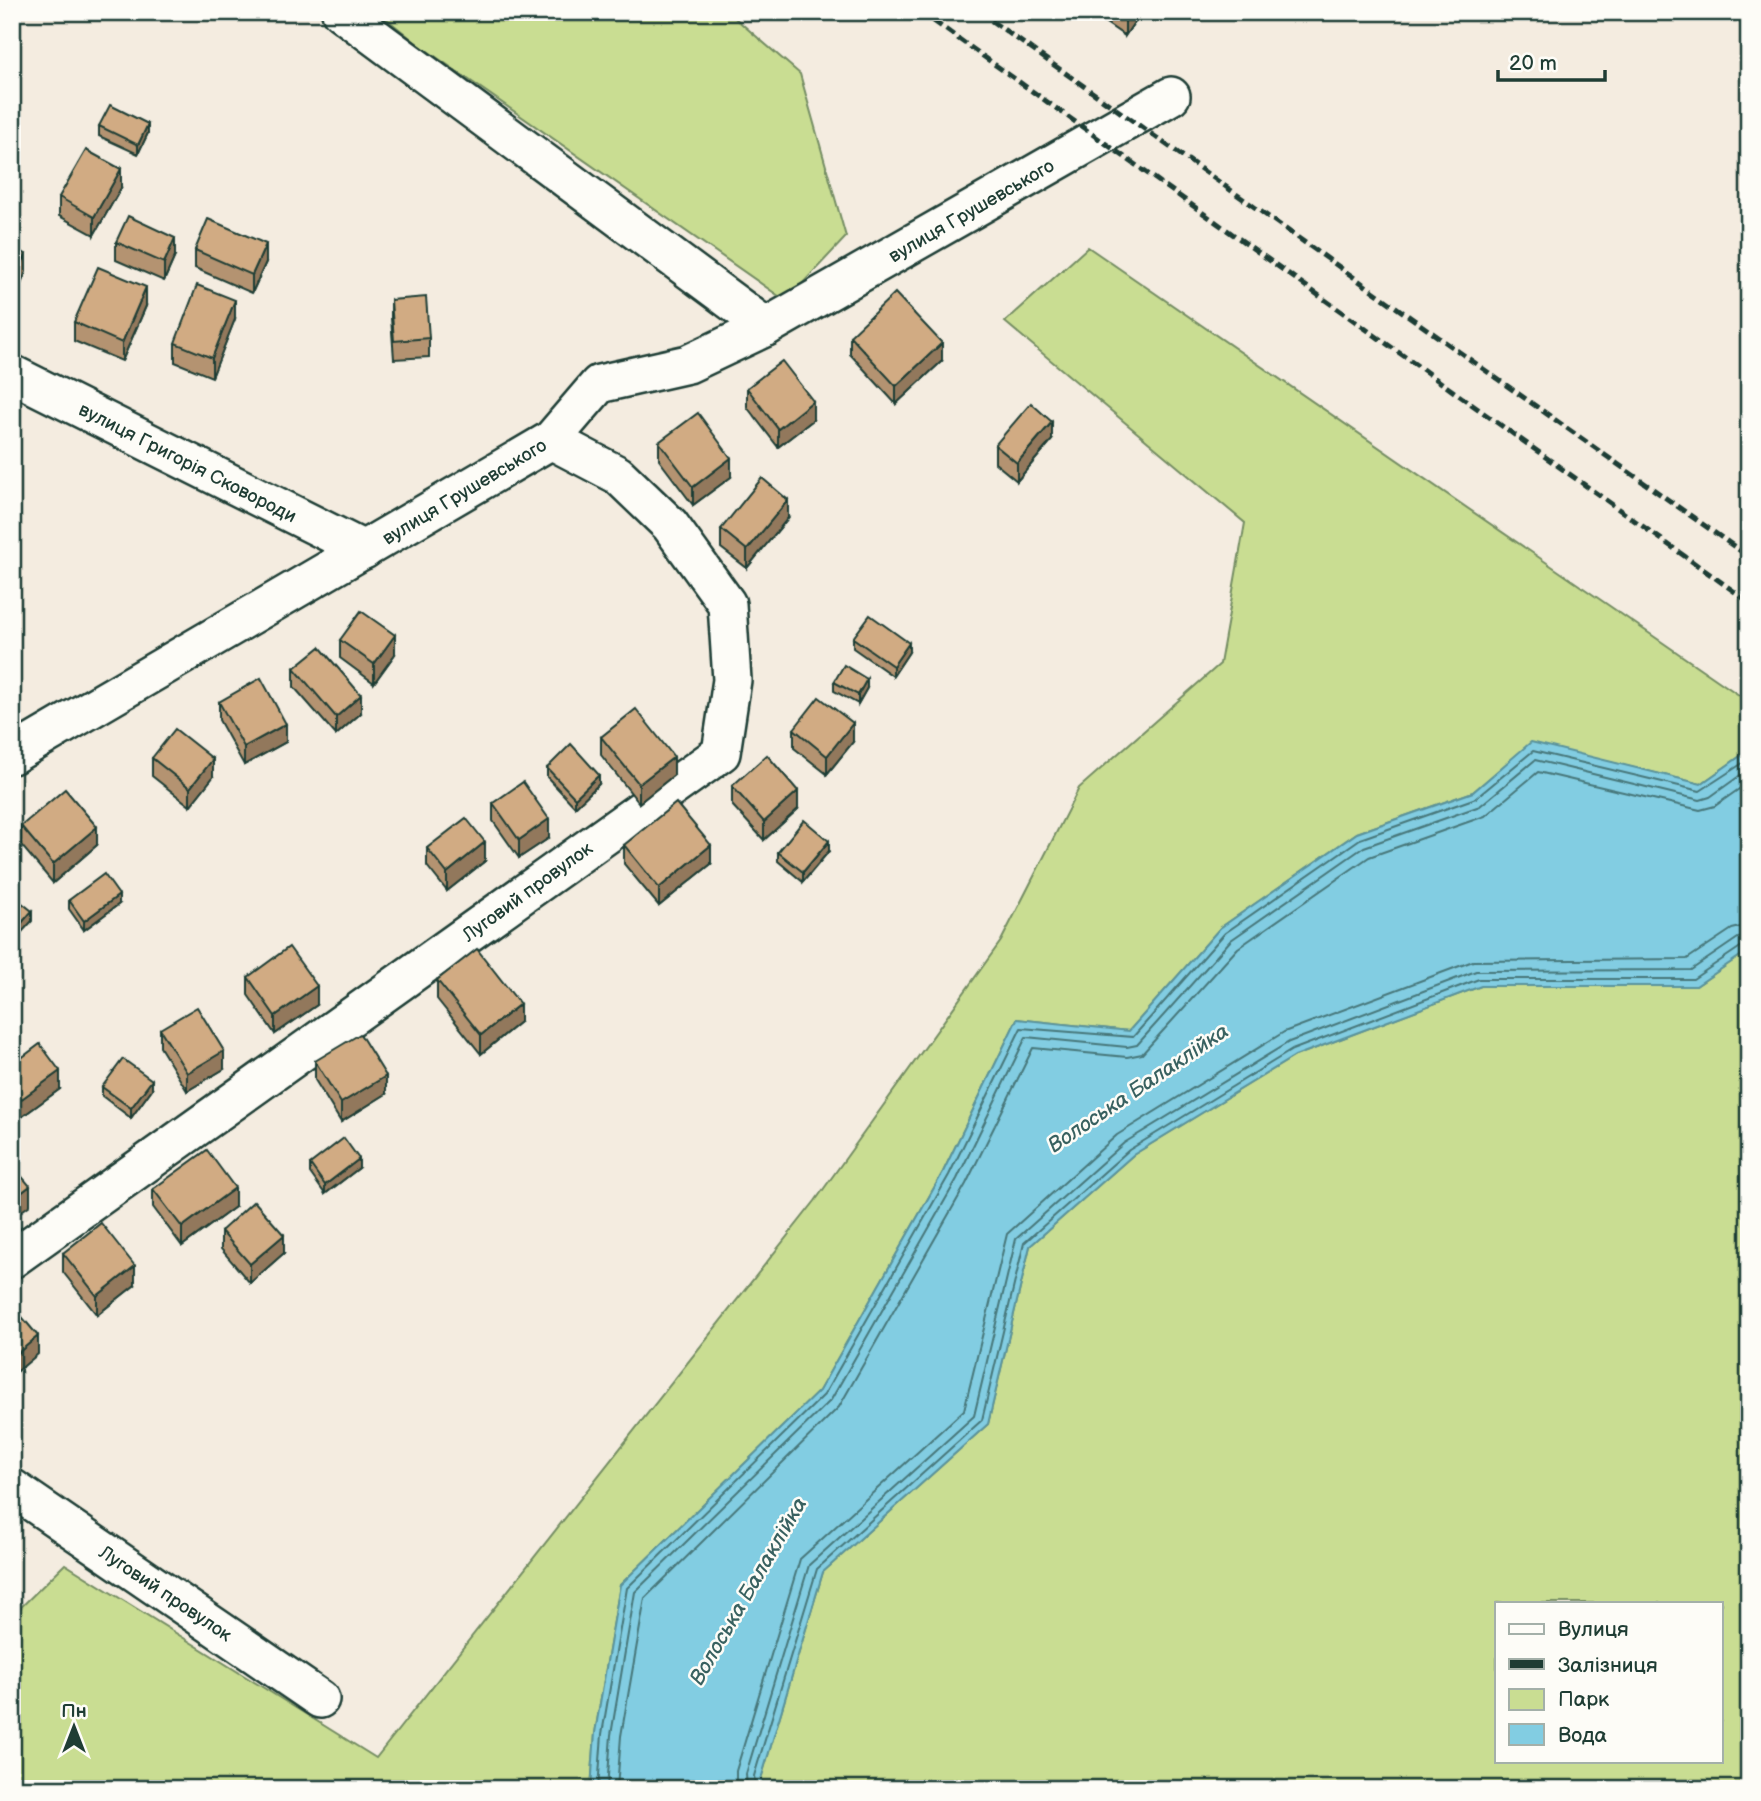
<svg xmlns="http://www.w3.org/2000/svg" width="1761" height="1801" font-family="'Balsamiq Sans',sans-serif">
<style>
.green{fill:#c9dd92;stroke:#748d63;stroke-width:2;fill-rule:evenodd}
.water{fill:#82cde2;stroke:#5a939c;stroke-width:2}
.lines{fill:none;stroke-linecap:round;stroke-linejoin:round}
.shore{stroke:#47777a;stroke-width:2}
.street-casing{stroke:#1f3d34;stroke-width:42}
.street{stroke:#fdfcf7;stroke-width:37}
.rail{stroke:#1f3d34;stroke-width:5;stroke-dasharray:10 5;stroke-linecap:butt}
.wall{fill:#b49371;stroke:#1f3d34;stroke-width:2}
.shaded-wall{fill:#92785c;stroke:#1f3d34;stroke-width:2}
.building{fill:#d1ab83;stroke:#1f3d34;stroke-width:2}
.labels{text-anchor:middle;stroke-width:5;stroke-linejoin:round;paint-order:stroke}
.street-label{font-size:19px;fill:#1f3d34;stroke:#fdfcf7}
.water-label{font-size:21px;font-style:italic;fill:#386160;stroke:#fdfcf7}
</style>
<rect width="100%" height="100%" fill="#f4ece0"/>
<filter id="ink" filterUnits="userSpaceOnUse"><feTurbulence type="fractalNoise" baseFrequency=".0143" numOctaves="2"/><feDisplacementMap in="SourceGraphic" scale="14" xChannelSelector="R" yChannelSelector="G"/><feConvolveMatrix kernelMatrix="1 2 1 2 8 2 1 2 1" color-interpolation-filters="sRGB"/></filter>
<g filter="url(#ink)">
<g class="green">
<path d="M378 12H728L800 74 846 237 786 301 419 45Z"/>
<path d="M1088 247 1749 702V750L1701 784 1531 743 1473 792 1357 833 1220 928 1129 1031 1017 1019 943 1172 819 1391 620 1585 595 1733 591 1789H12V1616L65 1564 376 1758 815 1201 1001 941 1079 788 1220 664 1245 523 1005 322Z"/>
<path d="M1749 950V1789H764L761 1779 823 1572 988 1424 1030 1246 1133 1155 1295 1056 1481 986H1696ZM1497 1603H1721V1761H1497Z"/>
</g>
<path class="water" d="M1531 742 1701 784 1749 750V950L1696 986H1481L1295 1056 1133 1155 1030 1246 988 1424 823 1572 761 1779 764 1789H591L595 1733 620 1585 819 1391 943 1172 1017 1019 1129 1031 1220 928 1357 833 1473 792Z"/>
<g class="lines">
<g class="shore">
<path d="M598 1789 602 1734 627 1588 824 1395 949 1175 1021 1028 1133 1037 1225 933 1360 839 1476 798 1533 751 1700 791 1749 759"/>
<path d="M607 1789 611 1735 635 1592 831 1400 957 1179 1026 1037 1127 1047 1137 1045 1231 940 1364 847 1480 806 1535 760 1700 800 1710 797 1749 769"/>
<path d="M617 1789 621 1736 645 1598 839 1407 966 1184 1033 1048 1127 1057 1142 1054 1238 948 1369 857 1485 816 1538 772 1700 810 1715 806 1749 782"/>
<path d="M736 1789V1771L800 1559 964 1410 1007 1234 1117 1135 1284 1032 1473 961 1687 959 1732 929 1749 925"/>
<path d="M747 1789 746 1774 809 1565 974 1416 1016 1239 1124 1143 1289 1042 1476 971 1691 970 1738 938 1749 936"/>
<path d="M756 1789 754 1776 817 1569 982 1420 1024 1243 1129 1150 1292 1050 1479 979H1693L1742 946 1749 944"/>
</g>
<defs>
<g id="street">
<path d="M341 12 766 327"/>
<path d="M12 374 364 550"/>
<path d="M12 755 551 440 599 384 688 364 766 327 1171 96"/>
<path d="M12 1259 721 753 732 680 727 604 670 525 618 475 551 440"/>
<path d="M12 1488 320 1699"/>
</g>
</defs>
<use href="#street" class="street-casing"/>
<use href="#street" class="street"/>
<g class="rail">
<path d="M921 12 1749 602"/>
<path d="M979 12 1749 557"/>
</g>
</g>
<g class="wall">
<path d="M1090 12H1141L1125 36Z"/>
<path d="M99 126 148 133 138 154 99 136Z"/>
<path d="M121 188 94 235 59 216V197Z"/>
<path d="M116 242 175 256 164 281 116 260Z"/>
<path d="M195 250 266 262 252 293 195 268Z"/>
<path d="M391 300 429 338V357L394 359 391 318Z"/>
<path d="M146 306 122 361 74 341V322Z"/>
<path d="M235 319 212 377 175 362V343Z"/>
<path d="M850 336 942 361 896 404 850 354Z"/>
<path d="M747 388 813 420 778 447 747 407Z"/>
<path d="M1052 440 1017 481 995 463V445Z"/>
<path d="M659 442 731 477 693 505 659 460Z"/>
<path d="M788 518 747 568 721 548V529Z"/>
<path d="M853 638 909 652 893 676 853 648Z"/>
<path d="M340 640 395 654 374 683 340 658Z"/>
<path d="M294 668 361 713 336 735 294 687Z"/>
<path d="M834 682 867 688 858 704 834 691Z"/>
<path d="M219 702 286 742 244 765 219 720Z"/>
<path d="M794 729 853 742 827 774 794 748Z"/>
<path d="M601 737 674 775 639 803 601 755Z"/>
<path d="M152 758 213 777 190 806 152 776Z"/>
<path d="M547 768 599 784 575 807 547 777Z"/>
<path d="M732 786 798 809 764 840 732 805Z"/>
<path d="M493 803 549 838 519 858 493 821Z"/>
<path d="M21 826 97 845 53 883 21 845Z"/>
<path d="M624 845 711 864 659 906 624 864Z"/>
<path d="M427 848 485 861 447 891 427 866Z"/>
<path d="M829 851 803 882 778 861V852Z"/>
<path d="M69 900 119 904 84 930 69 909Z"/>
<path d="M248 977 317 1005 275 1034 248 995Z"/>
<path d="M437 980 520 1022 481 1054 437 999Z"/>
<path d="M160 1029 224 1069 187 1091 160 1047Z"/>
<path d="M315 1061 386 1094 341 1122 315 1080Z"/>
<path d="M12 1065 60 1089 16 1121 12 1116Z"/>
<path d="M102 1087 152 1089 131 1118 102 1096Z"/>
<path d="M310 1164 359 1168 325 1194 310 1173Z"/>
<path d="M153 1189 235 1207 182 1246 153 1207Z"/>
<path d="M221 1231 284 1253 250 1283 221 1249Z"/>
<path d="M63 1253 135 1285 97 1315 63 1272Z"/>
</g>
<g class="shaded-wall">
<path d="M1128 12H1141L1125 36V17Z"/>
<path d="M148 124V133L138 154V145Z"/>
<path d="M121 169V188L94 235V217Z"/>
<path d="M175 238V256L164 281V263Z"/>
<path d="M266 244V262L252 293V275Z"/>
<path d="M26 254V272L12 306V287Z"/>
<path d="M146 287V306L122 361V343Z"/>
<path d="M235 300V319L212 377V358Z"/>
<path d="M942 343V361L896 404V386Z"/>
<path d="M813 401V420L778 447V429Z"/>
<path d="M1052 422V440L1017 481V463Z"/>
<path d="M731 458V477L693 505V487Z"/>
<path d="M788 500V518L747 568V550Z"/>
<path d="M395 635V654L374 683V664Z"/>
<path d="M909 643V652L893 676V666Z"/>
<path d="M867 679V688L858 704V695Z"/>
<path d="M361 695V713L336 735V717Z"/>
<path d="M853 723V742L827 774V756Z"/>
<path d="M286 724V742L244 765V747Z"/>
<path d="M674 757V775L639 803V784Z"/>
<path d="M213 759V777L190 806V788Z"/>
<path d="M599 775V784L575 807V798Z"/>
<path d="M798 791V809L764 840V822Z"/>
<path d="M549 819V838L519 858V840Z"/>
<path d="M97 827V845L53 883V864Z"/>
<path d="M829 841V851L803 882V872Z"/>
<path d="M485 842V861L447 891V873Z"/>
<path d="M711 845V864L659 906V888Z"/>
<path d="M119 895V904L84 930V921Z"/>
<path d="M32 911V921L12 943V934Z"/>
<path d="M317 986V1005L275 1034V1016Z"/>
<path d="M520 1004V1022L481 1054V1035Z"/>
<path d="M224 1051V1069L187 1091V1073Z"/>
<path d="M60 1071V1089L16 1121V1103Z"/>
<path d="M386 1076V1094L341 1122V1103Z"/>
<path d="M152 1080V1089L131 1118V1108Z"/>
<path d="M359 1159V1168L325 1194V1185Z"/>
<path d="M30 1186V1205L12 1218V1200Z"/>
<path d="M235 1188V1207L182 1246V1227Z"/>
<path d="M284 1235V1253L250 1283V1264Z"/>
<path d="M135 1266V1285L97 1315V1296Z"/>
<path d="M38 1336V1354L12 1376V1358Z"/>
</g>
<g class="building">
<path d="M1117 12H1128L1125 17Z"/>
<path d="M110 105 148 124 138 145 99 126Z"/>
<path d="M86 150 121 169 94 217 59 197Z"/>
<path d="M128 216 175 238 164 263 116 242Z"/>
<path d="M208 219 266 244 252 275 195 250Z"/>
<path d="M12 248 26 254 12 287Z"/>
<path d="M98 267 146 287 122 343 74 322Z"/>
<path d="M197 285 235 300 212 358 175 343Z"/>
<path d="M895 293 942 343 896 386 850 336Z"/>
<path d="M426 297 429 338 394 341 391 300Z"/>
<path d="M782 361 813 401 778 429 747 388Z"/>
<path d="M1031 403 1052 422 1017 463 995 445Z"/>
<path d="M698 413 731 458 693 487 659 442Z"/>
<path d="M762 478 788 500 747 550 721 529Z"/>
<path d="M361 611 395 635 374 664 340 640Z"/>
<path d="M870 615 909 643 893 666 853 638Z"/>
<path d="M320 647 361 695 336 717 294 668Z"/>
<path d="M844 665 867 679 858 695 834 682Z"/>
<path d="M261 678 286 724 244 747 219 702Z"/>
<path d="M819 697 853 723 827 756 794 729Z"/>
<path d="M636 709 674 757 639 784 601 737Z"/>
<path d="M175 729 213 759 190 788 152 758Z"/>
<path d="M571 744 599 775 575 798 547 768Z"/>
<path d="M767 755 798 791 764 822 732 786Z"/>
<path d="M523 782 549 819 519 840 493 803Z"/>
<path d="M65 789 97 827 53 864 21 826Z"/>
<path d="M676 803 711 845 659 888 624 845Z"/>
<path d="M466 818 485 842 447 873 427 848Z"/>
<path d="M804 820 829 841 803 872 778 852Z"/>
<path d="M104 874 119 895 84 921 69 900Z"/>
<path d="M12 895 32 911 12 934Z"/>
<path d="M289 947 317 986 275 1016 248 977Z"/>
<path d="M477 949 520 1004 481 1035 437 980Z"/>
<path d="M197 1007 224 1051 187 1073 160 1029Z"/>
<path d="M360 1034 386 1076 341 1103 315 1061Z"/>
<path d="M40 1044 60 1071 16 1103 12 1098V1065Z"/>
<path d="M123 1059 152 1080 131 1108 102 1087Z"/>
<path d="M344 1138 359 1159 325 1185 310 1164Z"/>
<path d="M207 1150 235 1188 182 1227 153 1189Z"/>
<path d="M12 1165 30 1186 12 1200Z"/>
<path d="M254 1201 284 1235 250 1264 221 1231Z"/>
<path d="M101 1223 135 1266 97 1296 63 1253Z"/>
<path d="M12 1305 38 1336 12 1358Z"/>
</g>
</g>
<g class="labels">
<g class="street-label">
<text transform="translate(971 210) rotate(-30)" y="7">вулиця Грушевського</text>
<text transform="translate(188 462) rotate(27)" y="7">вулиця Григорія Сковороди</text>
<text transform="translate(464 491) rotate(-31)" y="7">вулиця Грушевського</text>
<text transform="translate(527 891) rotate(-36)" y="7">Луговий провулок</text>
<text transform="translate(166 1593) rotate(34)" y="7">Луговий провулок</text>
</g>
<g class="water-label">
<text transform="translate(1138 1088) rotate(-34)" y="7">Волоська Балаклійка</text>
<text transform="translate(748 1591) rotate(-60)" y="7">Волоська Балаклійка</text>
</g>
</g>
<rect width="1761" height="1801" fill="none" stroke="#fdfcf7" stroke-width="42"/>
<rect x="21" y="21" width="1719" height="1759" fill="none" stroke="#1f3d34" stroke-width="2.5" filter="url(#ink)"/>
<rect x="1495" y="1602" width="228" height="161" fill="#fdfcf7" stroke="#a4b0a9" stroke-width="2"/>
<rect x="1509" y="1624" width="35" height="10" fill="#fdfcf7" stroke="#a4b0a9" stroke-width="2"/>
<text x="1558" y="1636" font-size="21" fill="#1f3d34">Вулиця</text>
<rect x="1509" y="1659" width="35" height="10" fill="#1f3d34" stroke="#a4b0a9" stroke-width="2"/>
<text x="1558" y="1672" font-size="21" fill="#1f3d34">Залізниця</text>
<rect x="1509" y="1689" width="35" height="21" fill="#c9dd92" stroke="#a4b0a9" stroke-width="2"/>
<text x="1558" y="1706" font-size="21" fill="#1f3d34">Парк</text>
<rect x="1509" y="1724" width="35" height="21" fill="#82cde2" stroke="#a4b0a9" stroke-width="2"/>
<text x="1558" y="1742" font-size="21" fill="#1f3d34">Вода</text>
<g transform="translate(74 1727)" stroke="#fdfcf7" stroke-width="5" paint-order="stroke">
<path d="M0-5L12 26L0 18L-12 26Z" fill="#1f3d34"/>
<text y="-10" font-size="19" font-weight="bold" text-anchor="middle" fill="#1f3d34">Пн</text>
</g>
<path d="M1498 70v10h107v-10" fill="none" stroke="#1f3d34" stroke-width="3.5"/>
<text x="1509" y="70" font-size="21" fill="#1f3d34" stroke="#fdfcf7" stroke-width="5" paint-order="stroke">20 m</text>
</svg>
